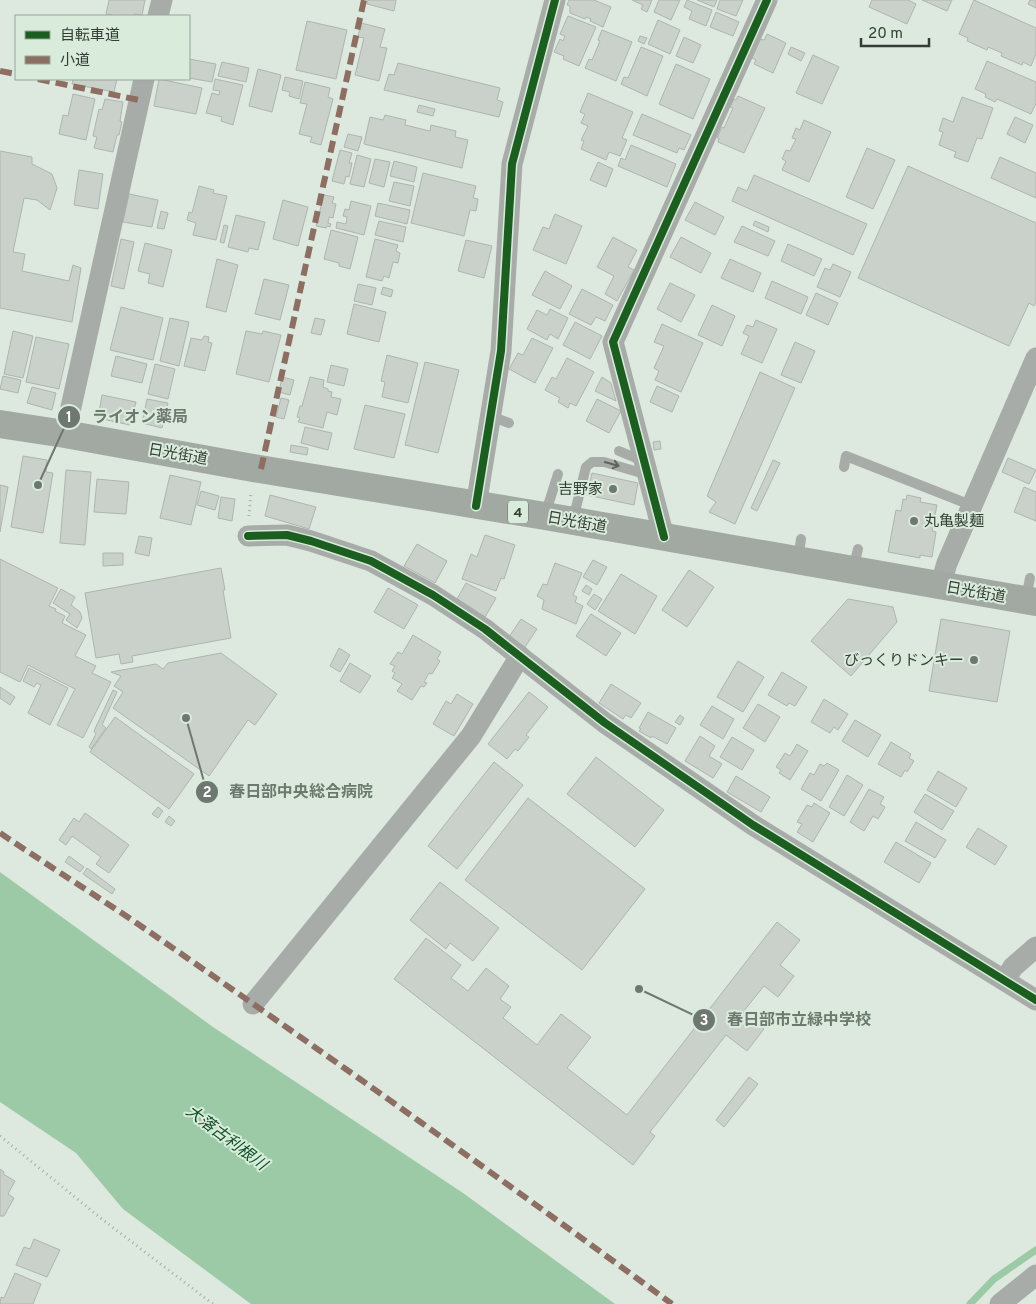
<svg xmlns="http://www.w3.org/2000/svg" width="1036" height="1304" font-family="Overpass,'Noto Sans JP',sans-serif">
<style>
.water{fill:#9dcaa6}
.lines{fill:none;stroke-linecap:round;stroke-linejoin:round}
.stream{stroke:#9dcaa6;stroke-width:7}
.building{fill:#c9d1ca;stroke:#adb5af}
.path{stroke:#a6aca8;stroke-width:3;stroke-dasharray:1 4;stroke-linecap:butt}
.service{stroke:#a8aca9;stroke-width:10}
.minor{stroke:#a8aca9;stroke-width:21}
.trunk{stroke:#a2a9a2;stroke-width:28}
.quiet{stroke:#8d6e63;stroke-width:6;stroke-dasharray:12 6;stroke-linecap:butt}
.cycleway-casing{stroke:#d9ecdc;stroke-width:11}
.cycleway{stroke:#1b5e20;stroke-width:8}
.oneway{stroke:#5d635e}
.poi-dot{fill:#6f7870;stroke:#d9ecdc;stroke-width:2}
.labels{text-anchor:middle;stroke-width:4;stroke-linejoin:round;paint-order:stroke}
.shield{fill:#d9ecdc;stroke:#667167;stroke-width:1}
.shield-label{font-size:14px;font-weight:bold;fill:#343c35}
.street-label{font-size:15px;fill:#343c35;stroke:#d9ecdc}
.poi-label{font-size:15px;fill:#343c35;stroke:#d9ecdc;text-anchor:end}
.water-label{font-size:16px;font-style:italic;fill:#0c5125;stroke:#d9ecdc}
.leader{fill:none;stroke:#6f7870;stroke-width:2}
.callout-dot{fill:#6f7870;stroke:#d9ecdc;stroke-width:2}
.mark-label{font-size:15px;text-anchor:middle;font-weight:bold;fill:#fff}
.callout-label{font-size:16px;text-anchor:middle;font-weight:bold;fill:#6f7870;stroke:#d9ecdc;stroke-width:4;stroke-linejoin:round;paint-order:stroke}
</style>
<rect width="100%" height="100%" fill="#dde8df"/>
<path class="water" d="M0 872 213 1027 463 1193 615 1304H251L123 1209 76 1153 0 1102Z"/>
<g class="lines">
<path class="stream" d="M970 1304 994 1279 1036 1250"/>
</g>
<g class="building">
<path d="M109 0H145L142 15 134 14 133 16H118L106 14Z"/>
<path d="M368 0H396L394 11 367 4Z"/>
<path d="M569 0H594L611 7 603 27 590 21 591 19 586 17 585 19 570 13V6L567 5Z"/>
<path d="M632 0H652L647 12 641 9 643 5Z"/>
<path d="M659 0H680L671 20 654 12Z"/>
<path d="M687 0 712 10 706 26 689 19 692 11 684 7Z"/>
<path d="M697 0H717L714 7Z"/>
<path d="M720 0H743L736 16 717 9Z"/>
<path d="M872 0H908L916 4 907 24 869 7Z"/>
<path d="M922 0H952L947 11Z"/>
<path d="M974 0 1036 28V54L1031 66 1023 62 1022 65 1001 56 1002 53 988 47 987 50 967 41 968 38 959 34Z"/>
<path d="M1030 0H1036V8L1028 4Z"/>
<path d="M716 12 739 22 733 36 710 27Z"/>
<path d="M568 16 596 27 579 66 563 59 564 56 554 52 560 39 563 41 565 36 560 34Z"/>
<path d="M658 20 680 30 670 54 648 44Z"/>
<path d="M307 21 347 30 336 79 296 70Z"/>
<path d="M361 23 385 29 380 47 387 48 379 81 355 75 364 38 358 37Z"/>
<path d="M602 30 632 42 616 81 585 68 589 59 592 60 600 41 598 40Z"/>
<path d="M767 34 786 43 773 73 754 64 756 60 752 58 760 39 764 40Z"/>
<path d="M640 36 647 38 644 44 638 41Z"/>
<path d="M684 37 701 45 693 63 676 56Z"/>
<path d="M641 47 663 56 647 96 621 84 624 77 628 78Z"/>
<path d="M791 47 805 53 801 61 788 54Z"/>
<path d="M813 55 839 67 822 104 796 93Z"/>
<path d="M189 59 216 64 212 82 189 78Z"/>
<path d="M987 61 1036 82V103L1031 114 997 99 995 102 985 97 986 94 975 89Z"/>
<path d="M222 62 249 68 246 82 218 76Z"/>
<path d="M398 63 500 88 497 100 503 102 499 117 384 90 389 74 394 75Z"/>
<path d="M676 64 710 79 693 119 659 104Z"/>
<path d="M258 69 281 75 272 112 249 106Z"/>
<path d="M285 77 303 81 299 99 289 96 290 92 282 90Z"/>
<path d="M73 79H117L114 92 72 84Z"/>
<path d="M159 79 202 88 196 114 154 106Z"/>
<path d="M215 79 243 85 233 125 221 121 222 117 206 113 212 93 219 95 220 91 213 90Z"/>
<path d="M305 82 330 88 328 97 333 99 321 145 310 142 312 137 299 134 307 104 300 103Z"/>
<path d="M588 93 633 112 622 138 627 140 620 156 609 152 606 160 581 149 584 141 581 140 588 126 581 123 585 114 580 112Z"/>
<path d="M73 94 95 99 86 140 59 134 63 115 68 116Z"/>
<path d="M738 96 765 108 744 153 718 142 719 138H717L722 127 724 128 733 108 730 107 734 99 736 100Z"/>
<path d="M962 97 993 108 982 139 977 138 968 162 954 157 956 152 939 145 943 132 939 131 943 118 953 122Z"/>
<path d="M105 99 123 102 120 121 122 122 119 135H117L113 152 94 148 97 137 93 136 99 109 102 110Z"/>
<path d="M419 105 435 109 433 116 417 112Z"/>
<path d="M642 114 691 135 684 150 679 148 677 153 633 135Z"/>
<path d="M385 115 406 120 405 125 430 131 431 125 456 131 455 137 468 140 462 168 364 144 370 117 383 120Z"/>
<path d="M1015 117 1033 125 1025 143 1007 134Z"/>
<path d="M804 120 831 132 809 182 782 170 786 161 782 159 786 150 790 151 796 139 792 138 796 128 800 130Z"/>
<path d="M348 134 362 137 358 151 344 147Z"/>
<path d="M631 145 676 164 667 187 618 166 621 158 625 160Z"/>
<path d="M867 148 895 160 873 209 846 197Z"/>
<path d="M340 150 352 153 349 163H352L349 177 346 176 344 184 332 181Z"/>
<path d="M0 151 32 157V164L52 174 57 188 50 210 37 200 24 198 13 252 25 254 22 271 69 281 73 265 81 268 72 322 0 308Z"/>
<path d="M357 155 371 159 364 187 350 184Z"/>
<path d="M1000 157 1036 173V198L991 178Z"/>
<path d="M375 159 390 162 384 187 369 183Z"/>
<path d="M394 161 417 167 414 182 390 176Z"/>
<path d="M598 162 613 169 606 187 590 180Z"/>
<path d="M908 166 1036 223V302L1034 306 1029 303 1009 346 858 278Z"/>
<path d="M79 170 103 174 98 209 74 205Z"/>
<path d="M423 173 476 186 473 198 478 199 476 211 470 210 464 236 411 223Z"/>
<path d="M754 175 867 224 853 255 732 201 738 187 747 191Z"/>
<path d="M394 182 414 186 410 206 389 201Z"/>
<path d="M199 186 214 190 213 193 227 196 216 240 193 235 196 223 187 220 189 212 192 213Z"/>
<path d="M129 194 158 200 152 227 123 222Z"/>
<path d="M324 195 334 197 332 203 336 204 333 218 329 217 328 223 331 224 330 227 327 226 326 228 316 226Z"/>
<path d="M283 200 308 207 298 246 273 239Z"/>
<path d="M351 201 371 206 364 235 336 228 337 222 346 224 347 217 343 216 345 209 349 210Z"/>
<path d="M695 202 724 217 715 235 685 220Z"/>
<path d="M378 203 410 210 407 224 375 216Z"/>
<path d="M161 211 168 213 164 229 157 228Z"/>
<path d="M555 214 582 226 566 264 533 250 543 227 549 229Z"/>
<path d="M236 215 265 222 258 250 249 248 248 252 228 247Z"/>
<path d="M379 221 406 227 403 242 375 235Z"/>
<path d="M755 221 769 227 768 232 753 225Z"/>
<path d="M224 225 228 226 224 243 220 242Z"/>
<path d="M742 226 775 241 768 256 734 242Z"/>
<path d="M331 230 358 237 350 269 339 266V263L324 259Z"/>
<path d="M613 237 637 250 628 267 634 270 617 301 605 294 614 276 597 267Z"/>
<path d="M681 237 711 253 701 273 670 257Z"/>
<path d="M121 239 134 242 124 289 111 286Z"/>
<path d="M375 239 398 245 396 251 400 253 398 263 393 262 389 278 384 276 382 281 366 277Z"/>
<path d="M466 240 492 246 484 278 458 271Z"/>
<path d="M145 243 172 250 163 287 148 283 150 274 138 271Z"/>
<path d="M788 244 822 259 814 276 781 261Z"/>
<path d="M217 259 238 265 226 312 206 307Z"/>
<path d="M730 259 761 273 753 292 721 278Z"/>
<path d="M833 264 851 272 840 297 817 287 825 268 830 270Z"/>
<path d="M545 271 572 286 560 309 532 295Z"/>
<path d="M264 279 289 285 280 320 255 314Z"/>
<path d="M772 281 808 297 801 314 765 298Z"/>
<path d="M670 283 695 295 681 322 657 309Z"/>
<path d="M358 284 376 288 372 305 354 301Z"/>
<path d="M383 287 393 290 391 297 381 294Z"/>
<path d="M582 289 613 305 605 321 596 317 591 325 569 314Z"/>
<path d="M816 293 838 303 828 325 806 315Z"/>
<path d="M354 304 386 312 379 342 347 334Z"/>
<path d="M712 305 735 316 722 346 698 335Z"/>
<path d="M121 307 163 318 153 360 110 350Z"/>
<path d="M550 309 568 318 558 339 550 334 547 340 527 329 537 310 547 315Z"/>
<path d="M170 318 189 322 179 366 160 361Z"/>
<path d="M315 318 325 320 321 335 311 333Z"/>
<path d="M756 320 777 329 762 363 741 354 749 336 743 333 747 325 753 327Z"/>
<path d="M575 322 602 336 590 359 563 345Z"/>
<path d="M662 324 703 343 681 392 655 380 659 371 654 368 664 346 654 342Z"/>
<path d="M13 331 33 336 23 378 4 374Z"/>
<path d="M246 331 262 334 263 331 281 335 269 382 236 374Z"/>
<path d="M204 336 209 337 208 342 212 343 205 371 184 366 191 338 202 340Z"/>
<path d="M36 337 69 344 59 389 26 382Z"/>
<path d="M532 338 553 348 535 383 509 369 518 353 523 355Z"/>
<path d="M795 342 815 351 801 383 781 375Z"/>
<path d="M387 355 418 363 408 403 382 397 385 382 381 381Z"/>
<path d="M116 356 147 364 142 383 111 376Z"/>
<path d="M567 358 594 372 576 406 570 403 568 408 558 402 560 398 545 390 552 377 556 379Z"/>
<path d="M425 362 459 370 438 453 405 445Z"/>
<path d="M155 364 175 369 168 399 148 394Z"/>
<path d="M331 365 348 369 344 386 327 382Z"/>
<path d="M760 372 795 388 735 524 709 512 716 502 707 496Z"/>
<path d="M3 376 21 380 18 393 0 389Z"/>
<path d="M282 377 294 380 290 395 279 392Z"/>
<path d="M310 377 324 380 323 387 328 389V391L332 392 331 397 341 399 337 415 327 412 323 428 298 422 300 418 297 417 300 406H302Z"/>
<path d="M602 377 611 383 616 401 595 391Z"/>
<path d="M657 386 679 396 672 412 650 402Z"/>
<path d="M32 387 56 393 52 410 27 403Z"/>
<path d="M102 395 136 402 130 425 98 418Z"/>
<path d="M281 398 289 400 284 419 276 417Z"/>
<path d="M147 399 168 403 162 428 142 423Z"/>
<path d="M597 399 621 411 609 433 586 421Z"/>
<path d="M365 405 405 414 394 458 354 449Z"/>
<path d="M305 427 332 433 328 450 301 443Z"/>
<path d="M660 441 661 449 654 450 653 442Z"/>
<path d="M291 445 308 448 307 455 290 452Z"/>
<path d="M23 456 47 460 46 472 53 473 43 533 11 527Z"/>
<path d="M1008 458 1036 470 1029 484 1002 472Z"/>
<path d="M773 460 780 463 757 511 751 508Z"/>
<path d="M66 470 91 472 85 545 60 543Z"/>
<path d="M592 473 638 483 634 505 587 495Z"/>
<path d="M170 475 201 482 191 525 160 518Z"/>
<path d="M97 479 129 482 126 514 94 512Z"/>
<path d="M0 485 8 487 0 532Z"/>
<path d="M1024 487 1036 492V521L1014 512Z"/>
<path d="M201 491 219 496 215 510 197 505Z"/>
<path d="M270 495 316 507 309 529 265 516Z"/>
<path d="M907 495 921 498 920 502 937 505 932 531 936 532 932 557 920 555V558L888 552 896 510 901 511 903 499 906 500Z"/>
<path d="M221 497 235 499 232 521 218 518Z"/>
<path d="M485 535 515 545 504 579 501 578 496 591 462 579 471 554 477 557Z"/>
<path d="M139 536 152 538 149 556 135 553Z"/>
<path d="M417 544 447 561 435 583 404 566Z"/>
<path d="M103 553H123V565L103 566Z"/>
<path d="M0 559 58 588 49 606 56 609 55 611 65 616 62 623 86 635 75 656 96 666 92 673 111 682 83 738 57 725 75 689 28 665 20 682 0 672Z"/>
<path d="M593 560 607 567 597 585 583 577Z"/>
<path d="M555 563 582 573 573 595 577 597 575 602 583 606 576 624 542 609 544 600 537 596 543 584 547 585Z"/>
<path d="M221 568 225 590H223L231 638 132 656 133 662 121 664 119 654 96 658 85 593Z"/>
<path d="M689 570 714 587 687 627 662 610Z"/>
<path d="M621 574 657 596 635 634 598 611Z"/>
<path d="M466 583 496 598 485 617 457 599Z"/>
<path d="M586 585 592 589 589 595 582 591Z"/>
<path d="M388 588 418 605 404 629 374 612Z"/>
<path d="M61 589 75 597 71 605 80 612 82 618 77 628 66 620 70 614 53 603Z"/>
<path d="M594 594 602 599 595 610 587 604Z"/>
<path d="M848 599 893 607 897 622 851 676 811 641Z"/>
<path d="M591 614 621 633 606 656 576 636Z"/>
<path d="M521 619 537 629 525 647 509 637Z"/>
<path d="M941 619 1010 631 997 702 929 691Z"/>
<path d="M413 635 441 652 437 659 440 661 432 674 429 673 424 682 427 683 424 687 421 686 412 700 397 691 402 684 392 678 395 673 392 671 395 666 390 664 398 652 402 654Z"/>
<path d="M339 648 350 655 340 672 330 666Z"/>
<path d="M221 653 277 694 255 725 248 720 209 776 113 708 123 692 114 686 121 676 111 672 156 664 163 669 168 663Z"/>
<path d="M738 661 764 677 743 712 717 697Z"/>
<path d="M350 663 371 676 360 693 340 681Z"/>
<path d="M29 668 68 688 50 725 28 713 41 685 37 683 34 687 23 681Z"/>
<path d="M782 672 807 687 795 706 789 703 787 706 768 695Z"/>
<path d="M611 684 641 703 631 718 626 715 623 719 599 703Z"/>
<path d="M0 687 15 697 10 705 0 698Z"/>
<path d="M113 690 117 692 102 725 106 728 91 749 89 747 96 734 94 731Z"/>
<path d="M529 692 548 707 526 735 529 737 518 751 515 749 507 759 488 744Z"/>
<path d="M457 694 473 704 454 736 433 724 446 701 451 704Z"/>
<path d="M824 699 848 714 838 730 834 727 830 733 811 722Z"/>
<path d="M758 704 780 717 765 742 743 728Z"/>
<path d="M712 706 734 719 723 739 700 725Z"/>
<path d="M648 712 676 728 667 744 652 736 651 738 639 731 641 729 639 728Z"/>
<path d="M680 715 684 718 680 725 675 722Z"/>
<path d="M115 717 194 774 169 809 90 752Z"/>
<path d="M855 720 881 735 868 757 842 741Z"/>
<path d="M700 736 715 746 709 756 722 764 713 778 685 761Z"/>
<path d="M732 737 754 750 742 770 720 757Z"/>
<path d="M891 742 911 754 909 758 914 761 907 772 905 770 901 777 878 764Z"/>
<path d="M797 744 808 751 790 780 779 773 781 770 776 767 785 753 790 756Z"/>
<path d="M596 757 664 810 635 847 567 794Z"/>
<path d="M494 762 523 785 457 869 428 846Z"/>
<path d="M827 763 839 770 821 801 801 789 810 773 814 775 820 764 824 766Z"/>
<path d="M938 771 967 788 956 807 927 790Z"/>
<path d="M847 775 863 785 844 816 829 807Z"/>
<path d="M736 776 770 797 761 812 727 792Z"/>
<path d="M869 789 884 797 880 804 885 807 878 819 873 816 864 831 850 822Z"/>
<path d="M925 794 954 811 942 830 914 812Z"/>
<path d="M528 798 645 889 582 970 465 880Z"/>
<path d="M814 803 830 813 813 842 797 832 802 824 797 822 807 805 812 807Z"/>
<path d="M158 807 163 811 158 818 152 814Z"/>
<path d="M85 813 129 845 109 873 96 864 101 857 72 836 66 845 59 840 74 818 79 822Z"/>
<path d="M169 816 175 821 171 826 165 822Z"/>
<path d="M916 822 946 840 935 858 905 841Z"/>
<path d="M978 828 1007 846 995 865 966 847Z"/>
<path d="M896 842 931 863 919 883 884 862Z"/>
<path d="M69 856 84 867 80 872 65 862Z"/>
<path d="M87 868 115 889 112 894 83 874Z"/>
<path d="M440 882 499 928 473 961 450 943 446 949 410 920Z"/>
<path d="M777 922 800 940 780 965 794 976 778 997 764 986 743 1012 764 1029 747 1051 726 1035 650 1132 655 1136 633 1165 394 979 426 938 461 965 451 978 468 991 486 968 509 986 500 999 511 1007 503 1018 537 1045 561 1014 591 1037 567 1068 627 1115Z"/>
<path d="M749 1077 758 1084 724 1127 716 1120Z"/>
<path d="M0 1169 4 1172 3 1174 15 1181 8 1194 14 1198 4 1216H0Z"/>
<path d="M34 1239 60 1250 47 1277 16 1265 24 1247 30 1249Z"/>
<path d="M15 1273 41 1284 33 1304H0L1 1297 4 1298Z"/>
</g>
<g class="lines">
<g class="path">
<path d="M249 516 251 492"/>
<path d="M0 1136 103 1220 213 1304"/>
</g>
<g class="service">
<path d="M490 416 509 423"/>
<path d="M619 451 643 461"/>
<path d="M844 467 846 456 973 506"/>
<path d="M545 515 558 474"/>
<path d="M573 520 586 467 592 462H604L648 475"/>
<path d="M798 560 801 539"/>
<path d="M853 570 858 549"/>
<path d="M1026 599 1030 578"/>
</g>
<g class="minor">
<path d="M158 16 162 0"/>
<path d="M65 434 144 79"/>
<path d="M476 506 501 351 512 164 555 0"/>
<path d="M248 536 287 535 311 541 371 561 433 595 485 629 605 723 753 825 1036 1000"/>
<path d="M664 537 613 342 767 0"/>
<path d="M940 586 947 563 1036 358"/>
<path d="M1005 980 1013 967 1036 947"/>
<path d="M253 1004 471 736 520 656"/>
<path d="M1000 1304 1036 1275"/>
</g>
<path class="trunk" d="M0 424 65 434 253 468 545 516 1036 602"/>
<g class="quiet">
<path d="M0 71 16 74"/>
<path d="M38 79 139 100"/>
<path d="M261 469 364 0"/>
<path d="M0 833C46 864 92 893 138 924 318 1048 496 1175 672 1304"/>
</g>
<defs>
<g id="cycleway">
<path d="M476 506 501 351 512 164 555 0"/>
<path d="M248 536 287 535 311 541 371 561 433 595 485 629 605 723 753 825 1036 1000"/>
<path d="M664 537 613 342 767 0"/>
</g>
</defs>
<use href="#cycleway" class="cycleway-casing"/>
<use href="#cycleway" class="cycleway"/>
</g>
<defs><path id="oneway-shaft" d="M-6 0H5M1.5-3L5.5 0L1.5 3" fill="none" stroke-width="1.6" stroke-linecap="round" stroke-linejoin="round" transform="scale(1.25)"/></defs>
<use class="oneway" href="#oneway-shaft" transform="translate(612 464) rotate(16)"/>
<g class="poi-dot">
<circle cx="613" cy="489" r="5"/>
<circle cx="914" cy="521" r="5"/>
<circle cx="974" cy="660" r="5"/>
</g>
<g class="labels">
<rect class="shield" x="508" y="500.5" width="20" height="23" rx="4"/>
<g class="shield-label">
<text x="518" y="517">4</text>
</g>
<g class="street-label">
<text transform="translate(178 454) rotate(10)" y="5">日光街道</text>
<text transform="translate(577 522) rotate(10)" y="5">日光街道</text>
<text transform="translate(976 592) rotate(10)" y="5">日光街道</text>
</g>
<g class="poi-label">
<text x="603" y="494">吉野家</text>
<text x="924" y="526" text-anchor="start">丸亀製麺</text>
<text x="964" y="665">びっくりドンキー</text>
</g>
<g class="water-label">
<text transform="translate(227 1137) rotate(37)" y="6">大落古利根川</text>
</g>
</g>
<path class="leader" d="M38 485L69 417M186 718L207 792M639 989L704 1020"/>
<g class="callout-dot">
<circle cx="38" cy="485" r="5"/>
<circle cx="186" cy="718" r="5"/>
<circle cx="639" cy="989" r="5"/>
<circle cx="69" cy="417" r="12"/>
<circle cx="207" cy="792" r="12"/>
<circle cx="704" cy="1020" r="12"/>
</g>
<g class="mark-label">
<text x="69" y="422">1</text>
<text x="207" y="797">2</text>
<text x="704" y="1025">3</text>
</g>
<g class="callout-label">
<text x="140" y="422">ライオン薬局</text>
<text x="301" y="797">春日部中央総合病院</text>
<text x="799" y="1025">春日部市立緑中学校</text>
</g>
<rect x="15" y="15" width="175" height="65" fill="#d9ecdc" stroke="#97a699"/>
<rect x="25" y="31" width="25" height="8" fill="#1b5e20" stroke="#97a699"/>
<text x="60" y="40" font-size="15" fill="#343c35">自転車道</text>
<rect x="25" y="56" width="25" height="8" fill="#8d6e63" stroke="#97a699"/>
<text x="60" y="65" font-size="15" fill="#343c35">小道</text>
<path d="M861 38v8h68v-8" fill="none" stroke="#343c35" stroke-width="2.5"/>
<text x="868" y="38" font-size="15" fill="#343c35" stroke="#d9ecdc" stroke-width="4" paint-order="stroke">20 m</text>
</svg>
